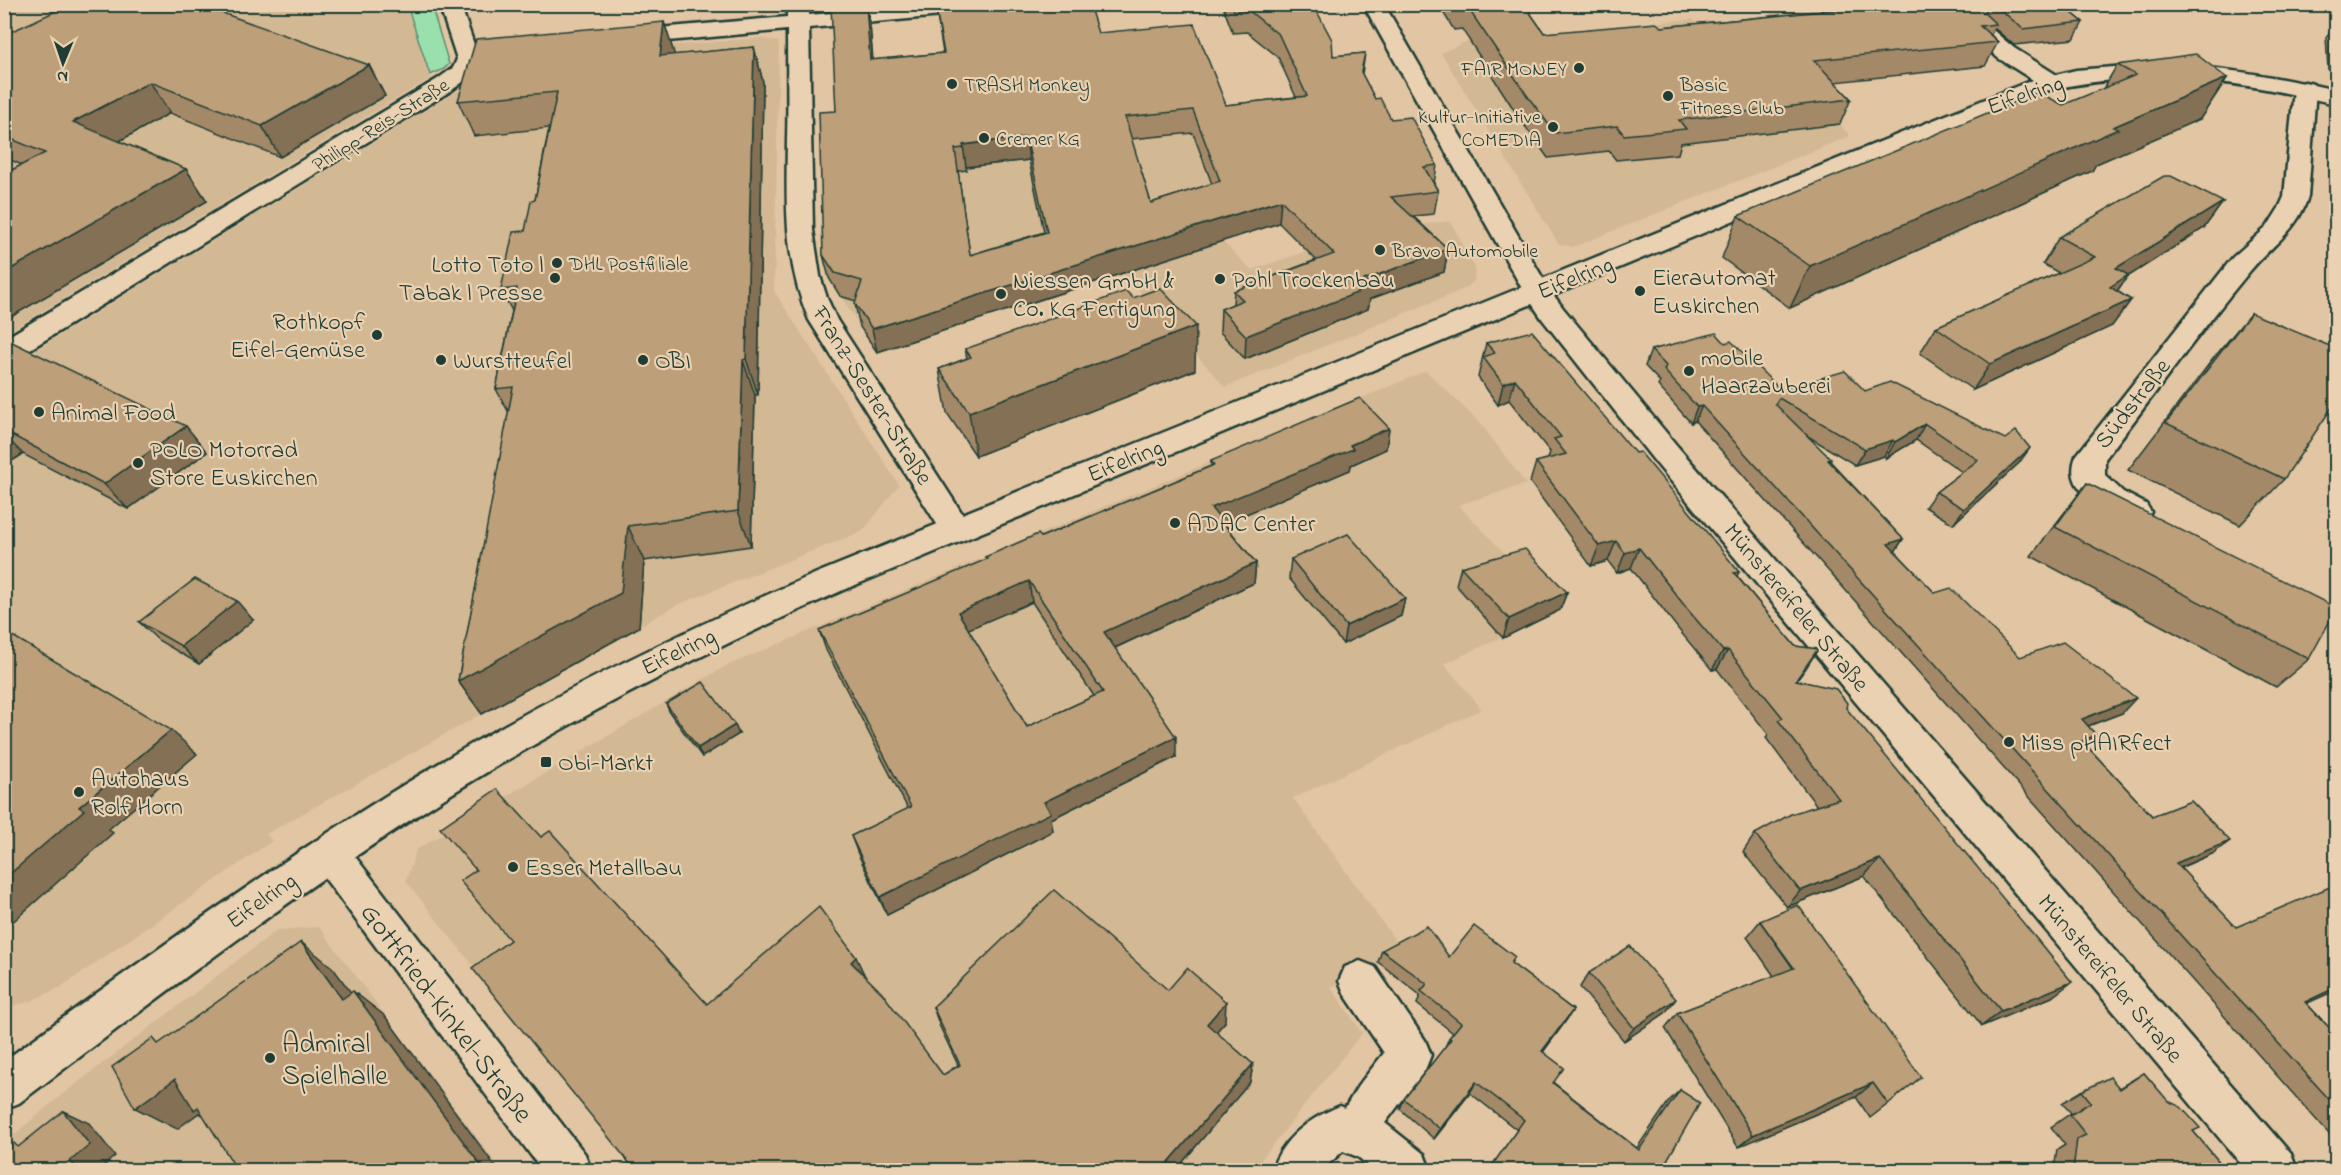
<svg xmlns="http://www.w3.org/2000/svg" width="2341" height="1175" font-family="'Indie Flower',sans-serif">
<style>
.built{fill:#d3b894}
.green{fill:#9ae0ad;stroke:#5c8e70;stroke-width:1.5}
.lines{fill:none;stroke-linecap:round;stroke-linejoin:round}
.minor-casing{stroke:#1f3d34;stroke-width:5}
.major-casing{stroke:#1f3d34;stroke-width:5}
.minor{fill:#ead1b2;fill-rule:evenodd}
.major{fill:#ead1b2;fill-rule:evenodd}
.wall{fill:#a38968;stroke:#1f3d34;stroke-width:1.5;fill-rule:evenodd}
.shaded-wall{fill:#846f55;stroke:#1f3d34;stroke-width:1.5}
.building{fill:#bd9f79;stroke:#1f3d34;stroke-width:1.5;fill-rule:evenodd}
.poi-dot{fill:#1f3d34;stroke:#ead1b2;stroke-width:2}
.labels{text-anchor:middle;stroke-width:4.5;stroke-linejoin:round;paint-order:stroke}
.far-poi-label{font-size:20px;fill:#1f3d34;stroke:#ead1b2;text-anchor:start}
.far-street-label{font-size:20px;fill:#1f3d34;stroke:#ead1b2}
.street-label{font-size:24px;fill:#1f3d34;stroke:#ead1b2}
.poi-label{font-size:24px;fill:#1f3d34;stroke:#ead1b2;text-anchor:start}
.near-street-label{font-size:28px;fill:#1f3d34;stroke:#ead1b2}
.near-poi-label{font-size:28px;fill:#1f3d34;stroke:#ead1b2;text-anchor:start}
</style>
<rect width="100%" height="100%" fill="#e2c5a3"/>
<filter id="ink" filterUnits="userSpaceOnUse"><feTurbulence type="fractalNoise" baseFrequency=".0167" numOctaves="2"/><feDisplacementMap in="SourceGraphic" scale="12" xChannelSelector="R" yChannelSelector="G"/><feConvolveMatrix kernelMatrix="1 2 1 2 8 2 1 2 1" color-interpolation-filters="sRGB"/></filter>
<g filter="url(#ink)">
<g class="built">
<path d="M1930 4 1778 23 1761 5Z"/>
<path d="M5 5H407L431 78 5 334Z"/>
<path d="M1693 19 1717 45 1814 96 1850 136 1573 247 1558 243 1441 53 1470 40Z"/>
<path d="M761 38 779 42 774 291 899 485 863 531 677 605 266 834 272 841 61 987 31 1001 5 1008V369L437 103 507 62 521 58Z"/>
<path d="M1184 110 1337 204 1222 241 1251 270 1367 231 1450 221 1475 267 1474 281 1464 289 1225 387 1123 273 877 352 829 278 824 135Z"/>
<path d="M1426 371 1480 423 1526 484 1458 505 1560 610 1444 664 1482 709 1293 798 1402 950 1331 987 1362 1033 1253 1170H635L406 881 416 850 724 667Z"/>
<path d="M319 927 501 1170H5V1142L63 1094 277 930Z"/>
</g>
<path class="green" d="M407 5H431L449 64 444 69 430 75Z"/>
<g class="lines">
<defs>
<g id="minor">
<path d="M439 4H460L479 59 471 76 452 90 14 359 4 361V339L436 80 453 68 457 59Z"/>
<path d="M787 4H809V15L931 4H1018L1015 8 1008 10 809 28 813 230 820 276 827 298 837 320 967 521 972 529 967 537 956 541 945 537 809 320C784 261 786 203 787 140 788 103 787 67 787 30L624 45 616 43 613 38 616 33 624 31 787 17Z"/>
<path d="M1363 4H1384L1549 289 1563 308 1678 447 2291 1154 2297 1170H2246L1656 463 1543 320 1524 292Z"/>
<path d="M1939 4H1962L2014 48 2060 77 2063 82 2060 87 2052 89 2044 87 1998 58Z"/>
<path d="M2305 82 2313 84 2316 89 2308 197C2296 233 2272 244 2250 271 2199 332 2153 397 2105 459V475L2123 492 2146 504 2151 512 2146 520C2141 522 2137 524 2132 523 2115 519 2081 497 2075 480 2072 472 2073 464 2076 456L2233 257 2267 227 2279 208 2284 197 2294 89 2297 84Z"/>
<path d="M329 836 343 841 585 1154 591 1170H542L315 865 310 853 315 841Z"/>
<path d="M1360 961 1375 967 1425 1040 1431 1055 1425 1070 1385 1123 1424 1154 1430 1170H1374L1358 1157 1343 1151 1322 1170H1272C1282 1138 1310 1118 1340 1106L1345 1108 1358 1086 1384 1053 1345 995 1339 981 1345 967Z"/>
</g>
<path id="major" d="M2151 64C2214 66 2275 76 2336 90V104C2311 99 2286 92 2260 88 2187 75 2117 74 2045 91L841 591C711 649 585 712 464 786 309 882 164 993 19 1103L4 1109V1061C145 957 288 854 438 764 559 691 687 629 817 573L2030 81 2076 70Z"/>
</defs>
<use href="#minor" class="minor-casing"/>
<use href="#major" class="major-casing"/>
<use href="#minor" class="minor"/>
<use href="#major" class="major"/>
</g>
<g class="wall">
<path d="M834 4H868V7L866 8 870 25 873 60 943 53 936 10 971 7V4L1098 33 1226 105 1296 97 1278 57 1247 32 1233 33 1222 4H1313L1333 56 1365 53 1362 74 1375 99 1391 119 1437 165 1434 184 1438 191 1434 214 1413 216 1448 249 1444 272 1370 299 1368 309 1245 359 1220 332 1221 309 1233 304 1234 291 1316 260 1279 223 877 352 860 327 855 304 856 301 840 296 829 278 823 255 836 111ZM1193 133 1212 184 1151 203 1131 139ZM1029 160 1044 232 970 255 958 171 967 170 966 167Z"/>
<path d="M1438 4H1524L1544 33 1662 27 1823 11 1817 4H1974L1984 13 1989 4H2061L2083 22 2074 39 2014 45 1994 28 1991 35 1998 42 1985 66 1834 82 1851 99 1840 124 1681 143 1678 154 1616 160 1609 151 1548 158 1520 119 1462 29 1454 30Z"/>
<path d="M664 22 674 55 754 47 763 82 758 395H755L751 546 644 561 639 627 482 714 458 681 509 413 496 389 512 311 501 290 525 231 535 200 549 128 474 136 458 101Z"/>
<path d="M2337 23V71L2328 69 2326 37Z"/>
<path d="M4 35 369 65 385 96 280 157 170 113 119 141 186 169 207 201 4 321V174L22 165 4 157Z"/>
<path d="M2117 65 2227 78 2200 119 2096 164 2092 171 1790 308 1722 258 1738 216 2063 105 2103 89Z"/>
<path d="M2223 202 2204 228 2127 277 2117 291 2131 300 2112 326 1973 390 1920 353 1936 327 2059 273 2043 264 2059 237Z"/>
<path d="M2251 313 2284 479 2240 525 2128 470 2212 360Z"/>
<path d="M1486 343 1635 453 1739 572 1737 576 1795 646 1818 649 1797 680 1846 708 2052 997 1982 1026 1864 876 1787 907 1743 852 1755 834 1817 806 1766 738 1768 734 1717 669 1712 670 1679 630 1631 568 1617 573 1608 561 1591 566 1530 482 1536 462 1548 459 1550 452 1509 400 1498 405 1478 377Z"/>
<path d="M1725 343 1781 390 1865 391 2019 463 1953 524 1925 507 1936 492 1962 472 1916 440 1886 458 1884 456 1855 465 1806 435 1830 461 1903 539 1895 551 1935 593 2020 657 2122 713 2088 726 2096 735 2086 745 2152 816 2212 854 2180 868 2337 1036V1143L1695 421 1691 423 1658 386 1660 382 1645 366 1651 350Z"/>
<path d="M4 346 207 452 128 509 23 454 4 466Z"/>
<path d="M965 349 1195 370 976 456 947 413 939 369 967 358Z"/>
<path d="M1389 428 1386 449 1351 465 1350 470 1224 523 1256 563 1254 583 1115 648 1176 757 1051 819 1053 831 887 915 858 854 851 836 908 809 826 650 819 630 986 560 985 557 1041 537 1211 466V461ZM1032 602 1094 696 1027 727 968 629Z"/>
<path d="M2087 483 2309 659 2276 687 2031 556Z"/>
<path d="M1291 559 1405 598 1401 616 1343 644 1289 578Z"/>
<path d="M1461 567 1567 592 1560 610 1503 638 1456 585Z"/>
<path d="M253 620 199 664 158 640 139 622Z"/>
<path d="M666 704 739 734 702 757 670 713Z"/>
<path d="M2337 710V719L2333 717Z"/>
<path d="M541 837 707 1004 864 975 943 1075 958 1065 940 1027 933 1007 1168 990 1225 1022 1216 1032 1253 1064 1250 1082 1176 1170H635L510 940 476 870Z"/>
<path d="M1760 921 1888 1104 1870 1118 1856 1097 1738 1147 1665 1028 1677 1013 1774 976 1747 937Z"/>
<path d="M1382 950 1512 964 1573 1010 1565 1022 1543 1052 1554 1083 1637 1148 1669 1101 1680 1090 1667 1160 1681 1170H1489L1517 1130 1470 1093 1434 1139 1400 1109 1404 1099 1445 1047 1449 1038 1453 1033 1417 1004 1420 995 1378 962Z"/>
<path d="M1589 973 1665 1013 1624 1041 1580 987Z"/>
<path d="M2144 1073 2226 1170H2054L2057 1150 2065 1145 2051 1127 2071 1113 2062 1103 2082 1091 2119 1088Z"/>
</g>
<g class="shaded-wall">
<path d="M866 4 870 25 874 82 870 60Z"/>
<path d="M664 22 675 56H660Z"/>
<path d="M754 47 763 82 758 395 746 359Z"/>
<path d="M369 65 385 96 280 157 262 126Z"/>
<path d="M2227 78 2200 119 2096 164 2092 171 1790 308 1810 266 2113 127Z"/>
<path d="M150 82 170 113 96 154 73 122Z"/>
<path d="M1026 137 1029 160 966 167 963 145Z"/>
<path d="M186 169 207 201 4 321V273Z"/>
<path d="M1281 200 1279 223 877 352 872 329Z"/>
<path d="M2223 202 2204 228 2127 277 2110 301 2092 313 2116 268Z"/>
<path d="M1448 249 1444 272 1370 299 1368 309 1245 359 1246 336 1364 280Z"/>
<path d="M2131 300 2112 326 1973 390 1990 364Z"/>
<path d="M1196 326 1195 370 976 456 969 412Z"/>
<path d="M743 360 755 395 751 546 738 511Z"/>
<path d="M1515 379 1509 400 1498 405 1503 384Z"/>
<path d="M1702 406 1695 421 1691 423 1697 407Z"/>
<path d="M1925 424 1916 440 1886 458 1895 442Z"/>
<path d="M186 426 207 452 128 509 104 484Z"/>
<path d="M1389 428 1386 449 1351 465 1350 470 1211 529V508Z"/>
<path d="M4 435 23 454 4 466Z"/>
<path d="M1893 440 1884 456 1855 465 1865 449Z"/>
<path d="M2030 448 2019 463 1953 524 1964 509Z"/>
<path d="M628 526 644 561 639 627 482 714 458 681Z"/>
<path d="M1903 539 1893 555 1888 544Z"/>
<path d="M1616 541 1608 561 1591 566 1599 546Z"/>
<path d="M1639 548 1631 568 1617 573 1625 553Z"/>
<path d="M1256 563 1254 583 1106 652 1104 632Z"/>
<path d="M1029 581 1032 602 962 632 958 612Z"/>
<path d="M1567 592 1560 610 1503 638 1509 619Z"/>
<path d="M1405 598 1401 616 1343 644 1346 626Z"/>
<path d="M237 601 253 620 199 664 181 646Z"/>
<path d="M1818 649 1806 668 1783 699 1796 680Z"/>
<path d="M1728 650 1717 669 1712 670 1723 651Z"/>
<path d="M2136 698 2122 713 2067 734 2082 719Z"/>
<path d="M735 725 739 734 702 757 698 748Z"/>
<path d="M171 730 197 754 109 829 113 833 9 925 4 927V879L79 807Z"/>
<path d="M2096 735 2082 749V741Z"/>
<path d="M1176 737V757L1051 819 1053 831 887 915 880 897 1044 802Z"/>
<path d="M2230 841 2212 854 2159 876 2176 863Z"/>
<path d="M1880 859 1864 876 1787 907 1800 891Z"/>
<path d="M301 942 333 968 374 1024 342 999Z"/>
<path d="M856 957 866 978 851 962Z"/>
<path d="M2072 982 2052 997 1982 1026 2001 1011Z"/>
<path d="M2337 987V990L2285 1013 2305 1002Z"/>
<path d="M353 991 385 1016 498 1170H483Z"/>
<path d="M1676 999 1665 1013 1624 1041 1634 1028Z"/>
<path d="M1226 1002 1225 1022 1206 1043 1207 1024Z"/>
<path d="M1573 1010 1565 1022 1535 1063 1542 1051Z"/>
<path d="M1253 1064 1250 1082 1176 1170H1162Z"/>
<path d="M175 1079 234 1131 199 1113 177 1129 135 1108Z"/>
<path d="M1476 1082 1470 1093 1434 1139 1440 1129Z"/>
<path d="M1873 1083 1856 1097 1738 1147 1753 1135Z"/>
<path d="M63 1111 89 1123 115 1156 99 1170H75L70 1161Z"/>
</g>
<g class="building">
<path d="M71 4H197L369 65 262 126 150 82 73 122 186 169 4 273V174L45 153 4 136V35Z"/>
<path d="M849 4H866L870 60 944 53 936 10 972 7 971 4H1089L1098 33 1194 24 1226 105 1307 96 1279 35 1248 10 1234 11 1232 4H1313L1332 40 1333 56 1365 53 1361 72 1375 99 1380 98 1391 119 1411 117 1437 165 1424 167 1438 191 1391 197 1448 249 1364 280 1372 287 1246 336 1221 309 1243 300 1234 291 1334 254 1281 200 872 329 855 304 862 281 835 273 823 255 819 112 836 111 831 6ZM1193 110 1220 181 1151 203 1125 117ZM1026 137 1047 232 970 255 955 149 964 148 963 145Z"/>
<path d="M1457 4H1524L1544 33 1656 23 1662 27 1854 8 1851 4H1974L1996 24 1980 26 1998 42 1814 60 1851 99 1679 120 1686 129 1624 135 1617 126 1555 133 1526 94 1466 5 1458 6Z"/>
<path d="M1994 4H2061L2083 22 2023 29Z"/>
<path d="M664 22 660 56 754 47 746 359 743 360 738 511 628 526 621 593 458 681 513 387 496 389 517 288 501 290 513 232 525 231 531 201 535 200 557 92 458 101 476 39Z"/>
<path d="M2196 54 2227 78 2113 127 2118 129 1810 266 1738 216 2038 92 2063 105 2136 75 2117 65Z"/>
<path d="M2164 176H2171L2223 202 2116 268 2128 275 2110 287 2131 300 1990 364 1936 327 2095 257 2059 237Z"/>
<path d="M1160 288 1196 326 969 412 939 369 971 357 965 349 1022 329 1126 291 1133 298Z"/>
<path d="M2251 313 2337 349V400L2284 479 2166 423Z"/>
<path d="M1532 331 1635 453 1640 452 1719 547 1739 572 1734 573 1795 646 1818 649 1796 680 1836 689 1847 703 1846 708 2072 982 2001 1011 1880 859 1800 891 1755 834 1791 814 1839 799 1778 720 1783 718 1728 650 1723 651 1688 610 1639 548 1625 553 1616 541 1599 546 1536 462 1566 454 1554 439 1561 437 1515 379 1503 384 1483 357 1495 353 1486 343Z"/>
<path d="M1716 333 1725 343 1731 341 1781 390 1845 371 1865 391 1890 382 2005 439 2016 431 2030 448 1964 509 1936 492 1978 460 1925 424 1895 442 1893 440 1865 449 1779 398 1775 404 1831 459 1828 460 1903 539 1888 544 1935 593 1951 588 2020 657 2063 642 2136 698 2082 719 2096 735 2082 741 2152 816 2191 801 2230 841 2176 863 2236 927 2337 884V987L2305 1002 2337 1036V1108L1702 406 1697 407 1664 370 1666 366 1651 350Z"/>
<path d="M12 342 186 426 104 484 4 431V346Z"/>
<path d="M1360 398 1389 428 1350 445 1353 449 1211 508 1256 563 1104 632 1176 737 1044 802 1051 813 880 897 851 836 911 807 819 630 987 559 985 557 1038 534 1041 537 1214 465 1211 461ZM1029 581 1103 692 1027 727 958 612Z"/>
<path d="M2087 483 2337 608 2309 659 2055 527Z"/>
<path d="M1348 534 1405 598 1346 626 1291 559Z"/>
<path d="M1525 549 1567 592 1509 619 1461 567Z"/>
<path d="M195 579 237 601 181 646 139 622Z"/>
<path d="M4 631 171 730 79 807 84 810 4 879Z"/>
<path d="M703 682 735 725 698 748 666 704Z"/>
<path d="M497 789 541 837 550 831 707 1004 819 907 856 957 851 962 883 994 943 1075 960 1065 933 1007 1054 890 1168 990 1187 968 1226 1002 1207 1024 1253 1064 1162 1170H635L472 968 510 940 460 881 476 870 440 828Z"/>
<path d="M1798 905 1921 1077 1888 1104 1873 1083 1753 1135 1677 1013 1794 968 1760 921Z"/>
<path d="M1427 926 1449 957 1474 926 1515 957 1511 963 1573 1010 1542 1051 1564 1068 1553 1083 1639 1150 1680 1090 1700 1103 1667 1160 1681 1170H1496L1491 1167 1524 1120 1476 1082 1440 1129 1404 1099 1451 1039 1449 1038 1461 1023 1421 991 1427 984 1382 950Z"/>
<path d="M301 942 342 999 353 991 484 1170H237L198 1107 194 1110 175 1079 135 1108 112 1067 153 1038 158 1044Z"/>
<path d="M1630 946 1676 999 1634 1028 1589 973Z"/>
<path d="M2144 1073 2168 1101 2181 1107 2200 1128 2193 1131 2226 1170H2131L2129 1168 2127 1170H2073L2077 1139 2086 1135 2070 1115 2091 1102 2082 1091 2110 1077 2120 1089Z"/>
<path d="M63 1111 90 1145 70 1161 77 1169 75 1170H4V1151L14 1143 18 1147Z"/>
</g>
</g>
<g class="poi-dot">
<circle cx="1579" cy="68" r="6"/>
<circle cx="952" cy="84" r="6"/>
<circle cx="1668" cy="96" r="6"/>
<circle cx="1553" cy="127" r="6"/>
<circle cx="984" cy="138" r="6"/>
<circle cx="1380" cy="250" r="6"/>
<circle cx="557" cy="263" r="6"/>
<circle cx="555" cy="278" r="6"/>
<circle cx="1220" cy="279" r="6"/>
<circle cx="1640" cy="291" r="6"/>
<circle cx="1001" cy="294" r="6"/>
<circle cx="377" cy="335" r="6"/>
<circle cx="441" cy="360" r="6"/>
<circle cx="643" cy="360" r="6"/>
<circle cx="1689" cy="371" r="6"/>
<circle cx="39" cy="412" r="6"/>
<circle cx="138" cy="463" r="6"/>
<circle cx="1175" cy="523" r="6"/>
<circle cx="2009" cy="742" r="6"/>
<rect x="540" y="756" width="12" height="12" rx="3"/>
<circle cx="79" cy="792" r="6"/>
<circle cx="513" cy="867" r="6"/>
<circle cx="270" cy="1058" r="6"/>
</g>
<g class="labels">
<g class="far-poi-label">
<text x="1567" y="75" text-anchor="end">FAIR MONEY</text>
<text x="964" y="91">TRASH Monkey</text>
<text x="1680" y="91">Basic<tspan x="1680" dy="23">Fitness Club</tspan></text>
<text x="1541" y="123" text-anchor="end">Kultur-Initiative<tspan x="1541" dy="23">COMEDIA</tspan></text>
<text x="996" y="145">Cremer KG</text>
<text x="1392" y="257">Bravo Automobile</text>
<text x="569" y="270">DHL Postfiliale</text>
</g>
<g class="far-street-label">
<text transform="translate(380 124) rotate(-32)" y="7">Philipp-Reis-Straße</text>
</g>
<g class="street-label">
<text transform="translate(2025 94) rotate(-19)" y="8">Eifelring</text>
<text transform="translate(1575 277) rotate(-22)" y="8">Eifelring</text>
<text transform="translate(873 395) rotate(58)" y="8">Franz-Sester-Straße</text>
<text transform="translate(2132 403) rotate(-52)" y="8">Südstraße</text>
<text transform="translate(1125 460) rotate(-22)" y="8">Eifelring</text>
<text transform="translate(1797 607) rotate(50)" y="8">Münstereifeler Straße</text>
<text transform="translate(678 651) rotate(-26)" y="8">Eifelring</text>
<text transform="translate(261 900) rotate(-35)" y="8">Eifelring</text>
<text transform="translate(2111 978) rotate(50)" y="8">Münstereifeler Straße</text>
</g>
<g class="poi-label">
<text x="543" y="272" text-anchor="end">Lotto Toto |<tspan x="543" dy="28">Tabak | Presse</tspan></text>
<text x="1652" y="285">Eierautomat<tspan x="1652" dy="28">Euskirchen</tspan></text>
<text x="1232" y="287">Pohl Trockenbau</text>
<text x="1013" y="288">Niessen GmbH &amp;<tspan x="1013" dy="28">Co. KG Fertigung</tspan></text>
<text x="365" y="329" text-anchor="end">Rothkopf<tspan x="365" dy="28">Eifel-Gemüse</tspan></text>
<text x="1701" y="365">mobile<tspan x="1701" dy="28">Haarzauberei</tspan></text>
<text x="453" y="368">Wurstteufel</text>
<text x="655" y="368">OBI</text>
<text x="51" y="420">Animal Food</text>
<text x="150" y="457">POLO Motorrad<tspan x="150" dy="28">Store Euskirchen</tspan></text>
<text x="1187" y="531">ADAC Center</text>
<text x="2021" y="750">Miss pHAIRfect</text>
<text x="558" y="770">Obi-Markt</text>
<text x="91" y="786">Autohaus<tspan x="91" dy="28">Rolf Horn</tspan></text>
<text x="525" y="875">Esser Metallbau</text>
</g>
<g class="near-street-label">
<text transform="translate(448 1012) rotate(53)" y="10">Gottfried-Kinkel-Straße</text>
</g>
<g class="near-poi-label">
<text x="282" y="1052">Admiral<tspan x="282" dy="32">Spielhalle</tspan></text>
</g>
</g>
<rect width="2341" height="1175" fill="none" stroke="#ead1b2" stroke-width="24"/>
<rect x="12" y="12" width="2317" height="1151" fill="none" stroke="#1f3d34" stroke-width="2" filter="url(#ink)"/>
<g transform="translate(63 63) rotate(182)" stroke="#ead1b2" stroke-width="4.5" paint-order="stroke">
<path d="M0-4.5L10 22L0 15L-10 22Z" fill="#1f3d34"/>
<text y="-9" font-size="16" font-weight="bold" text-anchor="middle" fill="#1f3d34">N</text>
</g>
</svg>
